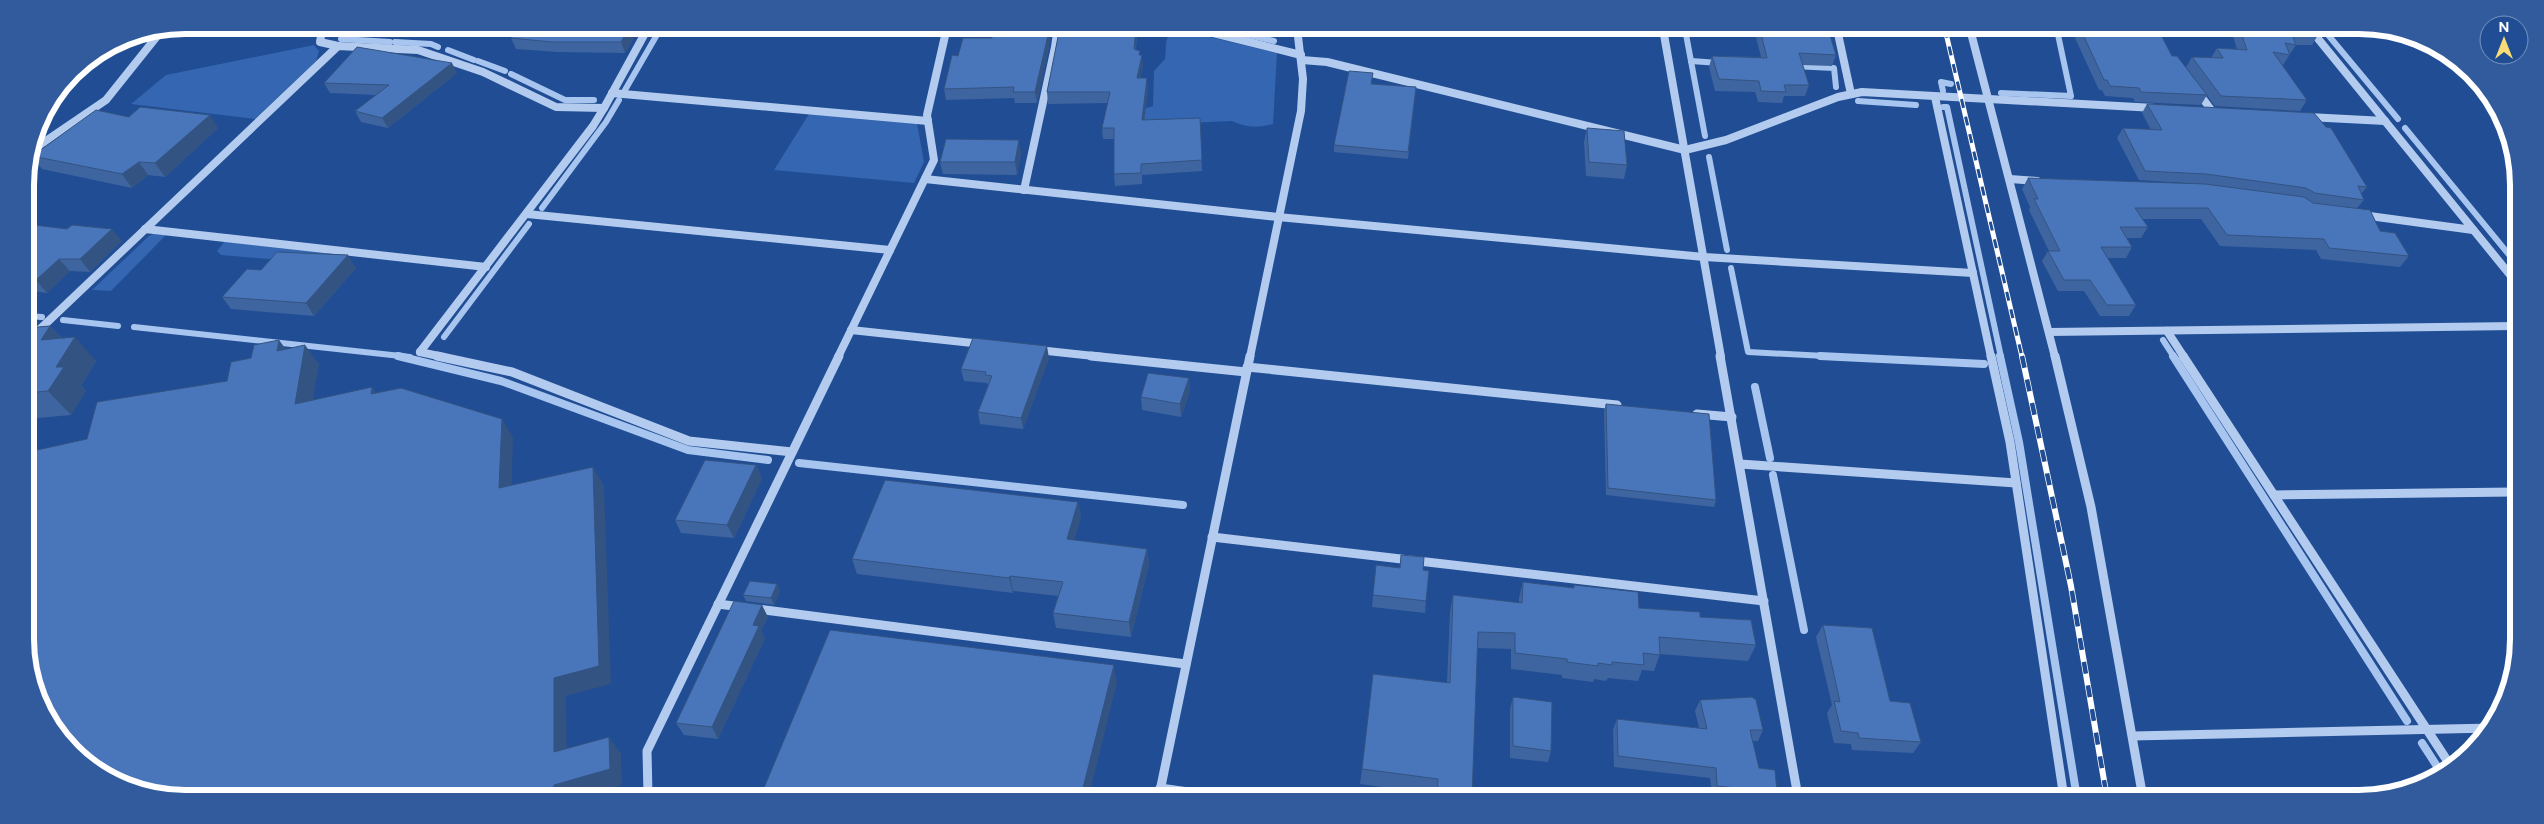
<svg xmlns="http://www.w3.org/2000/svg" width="2544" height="824" font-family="Figtree,sans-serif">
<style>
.green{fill:#3466b1}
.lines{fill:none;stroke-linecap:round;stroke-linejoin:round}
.stream-far1{stroke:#a7c5ef;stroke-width:6}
.stream{stroke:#a7c5ef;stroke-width:8}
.minor-far1{stroke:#b3cbee;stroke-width:8}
.minor{stroke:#b3cbee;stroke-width:9}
.rail-far1-casing{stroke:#fff;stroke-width:5}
.rail-casing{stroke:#fff;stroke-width:6}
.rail-far1{stroke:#204d94;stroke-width:3;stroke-dasharray:9;stroke-linecap:butt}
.rail{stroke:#204d94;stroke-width:4.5;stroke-dasharray:12;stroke-linecap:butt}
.wall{fill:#3f65a0}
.shaded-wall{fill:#335382}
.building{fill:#4976ba;stroke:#335382}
.rim{fill:none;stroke:#fff;stroke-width:6}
</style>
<rect width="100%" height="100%" fill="#204d94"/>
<g class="green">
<path d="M1175 29 1277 53 1273 124C1258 128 1246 128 1232 121L1141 125 1143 109 1153 106 1154 71 1165 59C1167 45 1163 39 1175 29Z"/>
<path d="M314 45 319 51 316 61 255 119 131 104 166 75Z"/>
<path d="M809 114 917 123 924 162 914 183 774 170Z"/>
<path d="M153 234 166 235 111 291 92 290 149 236Z"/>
<path d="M225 241 329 253 317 263 221 255 217 251Z"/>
</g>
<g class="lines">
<g class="stream-far1">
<path d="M1217 28 1274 41"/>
<path d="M1685 29 1705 136"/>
<path d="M2324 30 2398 119"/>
<path d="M341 39 390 42"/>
<path d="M395 42 431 44 438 47"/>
<path d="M448 50 474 60"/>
<path d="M478 61 505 71"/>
<path d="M1691 61 1719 63"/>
<path d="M1793 66 1834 68 1836 87"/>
<path d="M511 74 565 100H594"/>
<path d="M625 90 662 26"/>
<path d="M1943 91 1941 82 1951 84"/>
<path d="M2001 93 2071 96 2057 30"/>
<path d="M1858 101 1916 105"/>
<path d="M1943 107H1947L2001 357"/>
<path d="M2405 128 2515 262"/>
<path d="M1709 157 1727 250"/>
<path d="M542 208 606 122 619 100"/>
<path d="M1731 268 1748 352 1844 357"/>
<path d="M26 316 42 317"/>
<path d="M63 320 118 326"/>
<path d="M134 327 410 357"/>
<path d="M444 337 529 224"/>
<path d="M2163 340 2174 357"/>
</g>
<g class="stream">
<path d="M398 356 501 381 688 450 768 460"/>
<path d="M1820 356 1984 364"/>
<path d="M2000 356 2019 442 2077 798"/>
<path d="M2173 356 2407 721"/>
<path d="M1755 387 1770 458"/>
<path d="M799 463 1183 505"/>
<path d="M1773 475 1804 630"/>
<path d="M2422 743 2442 774"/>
</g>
<g class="minor-far1">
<path d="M323 25 320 42 338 46"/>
<path d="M1193 28 1301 55"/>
<path d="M1663 29 1721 357"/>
<path d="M1837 29 1851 94"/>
<path d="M1970 29 2055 357"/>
<path d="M2311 30 2515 281"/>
<path d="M1302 60 1327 62 1685 150 1726 140 1838 97 1862 92 2155 108"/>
<path d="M2198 92 2212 111"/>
<path d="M612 93 928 121"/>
<path d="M1935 97 1991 357"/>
<path d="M2308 117 2385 121"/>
<path d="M31 151 106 100 162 30"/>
<path d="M925 179 1278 217 1704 257 1973 273"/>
<path d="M2010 179 2037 181"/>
<path d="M1024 190 1055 47 1057 33 1055 27"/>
<path d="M527 214 890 250"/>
<path d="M2362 215 2473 230"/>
<path d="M145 229 486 267"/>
<path d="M26 330 38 331 338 46 418 50 483 72 556 107 604 108 649 26"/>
<path d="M851 330 982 344"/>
<path d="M2167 331 2184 357"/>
<path d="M2049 332 2515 326"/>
<path d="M1038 350 1103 357"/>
<path d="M420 352 443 357"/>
<path d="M420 352 593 126 604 108"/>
<path d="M838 357 934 160 927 115 947 27"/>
<path d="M1250 357 1301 111 1303 79 1297 28"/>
</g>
<g class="minor">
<path d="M437 356 512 372 689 441 792 452"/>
<path d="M1091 356 1246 372"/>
<path d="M1720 356 1798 797"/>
<path d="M1991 356 2010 442 2064 798"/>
<path d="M2055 356 2091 507 2143 798"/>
<path d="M2183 356 2452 768"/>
<path d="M1247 367 1617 405"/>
<path d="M1697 414 1732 417"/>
<path d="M1740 464 2016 483"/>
<path d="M2274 495 2514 492"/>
<path d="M1212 537 1764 601"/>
<path d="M718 604 1186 664"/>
<path d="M2133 736 2492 728"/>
<path d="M1160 788 1217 796"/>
<path d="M648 795 647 751 839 356"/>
<path d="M1159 796 1250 356"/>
</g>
<defs>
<path id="rail-far1" d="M1945 29 2022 357"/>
<path id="rail" d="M2022 356 2071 586 2107 798"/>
</defs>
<use href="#rail-far1" class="rail-far1-casing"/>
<use href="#rail" class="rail-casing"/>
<use href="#rail-far1" class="rail-far1"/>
<use href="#rail" class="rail"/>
</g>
<g class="wall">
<path d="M522 26H641L625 53 557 52 516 49 511 38Z"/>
<path d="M994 27H1050L1049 46 1037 103H1015L1014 98 946 100 944 89 958 56 992 38Z"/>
<path d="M1060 27H1137V35L1136 49 1140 55 1143 66 1140 78 1148 89 1144 120 1200 118 1202 171 1142 175V184L1115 186 1114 174V139H1103L1102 128 1108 103 1048 104 1047 92Z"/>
<path d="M1754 29H1831L1829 34 1836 55 1832 66 1802 65 1809 85 1805 96H1784L1782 103 1758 102 1755 92 1715 91 1709 67 1712 56 1761 57Z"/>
<path d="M2080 30H2103L2172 56 2207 95 2201 105 2135 102 2133 98 2105 96 2102 90H2099L2075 38Z"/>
<path d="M2231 30H2314L2318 35 2312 45H2296L2283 65H2282L2307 100 2300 111 2215 106 2186 67 2192 57 2211 58 2217 48 2237 49Z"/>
<path d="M457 73 388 128 361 122 355 111 376 95 330 93 324 83Z"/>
<path d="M1372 79V84L1416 87 1408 159 1334 152V145Z"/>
<path d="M2147 104 2367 187 2361 194 2364 200 2357 208 2380 231 2409 256 2400 267 2321 259 2316 250 2220 246 2201 219H2142L2148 227 2141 238H2127L2132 247 2126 258H2107L2136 305 2129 316H2100L2084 291H2058L2042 261 2048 251H2049L2029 210 2030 207 2022 189 2028 178 2201 184 2139 180 2117 138 2123 128 2151 130 2142 113Z"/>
<path d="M129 117 218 128 165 177 148 175 132 188 42 169 32 156Z"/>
<path d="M1587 128 1627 165 1624 179 1586 176 1584 142Z"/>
<path d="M1021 152 1017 175 943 174 940 162Z"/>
<path d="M26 224 122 241 90 272 70 271 47 293 26 290Z"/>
<path d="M356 268 314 316 231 309 222 297 261 270Z"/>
<path d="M50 326 62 338 96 361 81 386 86 391 71 415 27 419 26 328Z"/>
<path d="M1049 358 1023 429 980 424 978 412 988 386 987 383 964 381 961 369Z"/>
<path d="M1189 378 1190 391 1181 417 1142 410 1141 397Z"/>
<path d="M1606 404 1716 500 1714 507 1606 495 1604 411Z"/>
<path d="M756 465 762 478 734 538 681 533 675 520Z"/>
<path d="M1078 502 1081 517 1074 540 1147 549 1149 564 1131 637 1056 628 1053 613 1058 596 1013 591V593L857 574 852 559Z"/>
<path d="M1376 565 1423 570 1426 601 1425 613 1372 607Z"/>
<path d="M1523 582 1573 588 1574 585 1639 608 1700 617 1756 645 1748 661 1660 654 1654 671 1642 670 1638 681 1608 678 1606 681 1594 679 1593 682 1562 678V675L1511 669V649L1477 648 1472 797 1435 796 1436 794 1360 784 1362 769 1447 683 1450 612 1453 595 1519 603V598Z"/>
<path d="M777 584 780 591 774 605 746 601 743 595Z"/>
<path d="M768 617 761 631 765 638 718 739 684 735 676 723Z"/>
<path d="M1823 625 1890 701 1921 742 1913 753 1852 750 1851 744 1834 743 1827 713 1832 705 1816 637Z"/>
<path d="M1513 697 1551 751 1548 762 1510 758V709Z"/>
<path d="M1700 700 1763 730 1758 741H1752L1759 768 1777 792 1774 797H1721L1712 796 1710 778 1614 767 1613 730 1617 719 1699 728 1695 711Z"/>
</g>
<g class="shaded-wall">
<path d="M630 26H641L625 53 621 42Z"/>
<path d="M1048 27H1050L1049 46 1037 103 1035 92Z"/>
<path d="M1136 27 1137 35 1134 60V49Z"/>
<path d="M1140 51 1141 60 1142 55 1143 66 1138 89 1137 78Z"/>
<path d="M452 63 457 73 388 128 382 118Z"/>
<path d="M1147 78 1148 89 1143 131 1142 120Z"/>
<path d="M210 115 218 128 165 177 155 163Z"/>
<path d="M1019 140 1021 152 1017 175 1015 162Z"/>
<path d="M139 162 148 175 132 188 122 174Z"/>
<path d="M112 229 122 241 90 272 80 259Z"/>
<path d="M348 255 356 268 314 316 306 303Z"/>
<path d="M59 259 70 271 47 293 36 280Z"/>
<path d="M50 326 69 346 75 337 96 361 81 386 86 391 71 415 48 391 56 367 41 340Z"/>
<path d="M279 340 293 359 277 351Z"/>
<path d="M305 345 319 364 309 423 295 404Z"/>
<path d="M1047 346 1049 358 1023 429 1021 418Z"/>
<path d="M1189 378 1190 391 1181 417 1180 404Z"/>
<path d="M372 387 385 406 371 394Z"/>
<path d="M502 419 513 438 511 506 499 488Z"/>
<path d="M756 465 762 478 734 538 727 525Z"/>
<path d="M593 467 604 486 611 684 566 696 567 769 554 752V678Z"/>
<path d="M1078 502 1081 517 1070 554 1067 539Z"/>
<path d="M1147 549 1149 564 1131 637 1129 622Z"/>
<path d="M1010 576 1013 591V593L1009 578Z"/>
<path d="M777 584 780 591 774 605 771 598Z"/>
<path d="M762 605 768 617 761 631 765 638 718 739 712 727 753 625Z"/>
<path d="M1114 665 1117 683 1089 796H1081Z"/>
<path d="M609 737 621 754 622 785 592 795 554 794V785Z"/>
</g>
<g class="building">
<path d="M522 26H630L621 42H552L511 38Z"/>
<path d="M994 27H1048V35L1035 92H1013L1014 87 944 89 952 55 958 56 963 38H992Z"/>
<path d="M1060 27H1136L1134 49 1140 51 1139 55H1142L1137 78H1147L1142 120 1200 118 1202 160 1141 164V173L1114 174V128H1102L1110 92H1047Z"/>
<path d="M1760 29H1828L1836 55 1799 53 1809 85H1784L1786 92 1761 91 1759 81 1719 79 1712 56 1767 58Z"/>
<path d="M2081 30H2103L2160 33 2172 56H2177L2207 95 2141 92 2139 88 2110 86 2107 80H2104Z"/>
<path d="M2240 30H2314L2318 35H2292L2296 45 2285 43 2290 55 2273 52 2307 100 2221 96 2192 57 2223 58 2217 48 2247 50Z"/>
<path d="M357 47 452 63 382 118 355 111 389 85 324 83Z"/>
<path d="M1349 71 1373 73 1371 84 1416 87 1408 152 1334 145Z"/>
<path d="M2147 104 2314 113 2326 127 2331 128 2367 187 2358 186 2364 200 2315 193 2306 188 2206 174 2145 171 2123 128 2162 130Z"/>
<path d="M140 107 210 115 155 163 139 162 122 174 32 156 96 110 129 117Z"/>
<path d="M1587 128 1624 131 1627 165 1589 162Z"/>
<path d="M946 139 1019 140 1015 162H940Z"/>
<path d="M2028 178 2205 184 2304 197 2313 203 2370 210 2380 231 2395 233 2409 256 2329 248 2324 239 2227 235 2208 208H2135L2148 227H2120L2132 247H2101L2136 305H2107L2090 280H2064L2048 251H2060L2034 199H2038Z"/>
<path d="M26 224 67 229 72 225 112 229 80 259H59L36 280 26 279Z"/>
<path d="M277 252 348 255 306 303 222 297 247 269 261 270Z"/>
<path d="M50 326 41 340 75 337 56 367H64L48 391 27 393 26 328Z"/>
<path d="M973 338 1047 346 1021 418 978 412 992 376 985 375 986 372 961 369Z"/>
<path d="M279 340 277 351 305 345 295 404 372 387 371 394 401 388 502 419 499 488 593 467 599 666 554 678V752L609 737 610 769 554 785V794L143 793 105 777 65 745 28 670 27 455 28 452 87 439 97 402 227 381 231 362 251 358 254 345Z"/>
<path d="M1148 373 1189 378 1180 404 1141 397Z"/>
<path d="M1606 404 1709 414 1716 500 1608 488Z"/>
<path d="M705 460 756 465 727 525 675 520Z"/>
<path d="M885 480 1078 502 1067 539 1147 549 1129 622 1053 613 1063 582 1010 576 1009 578 852 559Z"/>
<path d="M1401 555 1424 557 1423 570 1429 571 1426 601 1373 595 1376 565 1400 568Z"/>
<path d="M750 581 777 584 771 598 743 595Z"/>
<path d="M1523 582 1574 588V585L1638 592 1639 608 1700 612V617L1751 620 1756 645 1659 637 1660 655 1643 653 1644 665 1612 662V665L1598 663V666L1567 662V659L1515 653V633L1478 632 1472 797 1437 796 1438 779 1362 769 1373 674 1450 683 1453 595 1522 603Z"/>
<path d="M734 601 762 605 753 625 759 626 712 727 676 723Z"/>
<path d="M1823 625 1872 628 1890 701 1910 703 1921 742 1859 738 1858 733 1841 731 1834 701 1840 702Z"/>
<path d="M830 630 1114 665 1081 796 761 795Z"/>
<path d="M1513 697 1552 702 1551 751 1513 746Z"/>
<path d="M1752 697 1756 700 1763 730H1750L1759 768 1775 770 1777 792 1717 786 1716 768 1618 756 1617 719 1707 729 1700 700Z"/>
</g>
<path d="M0 0H2544V824H0ZM185 34H2359A151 151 0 0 1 2510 185V639A151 151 0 0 1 2359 790H185A151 151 0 0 1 34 639V185A151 151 0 0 1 185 34Z" fill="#325b9d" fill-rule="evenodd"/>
<path class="rim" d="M185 34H2359A151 151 0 0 1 2510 185V639A151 151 0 0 1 2359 790H185A151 151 0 0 1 34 639V185A151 151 0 0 1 185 34Z"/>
<g transform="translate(2504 40)"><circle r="24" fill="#204d94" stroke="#7994bf"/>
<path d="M0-4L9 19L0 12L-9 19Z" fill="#fbdb74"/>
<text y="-8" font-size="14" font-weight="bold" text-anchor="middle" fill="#ffffff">N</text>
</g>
</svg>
